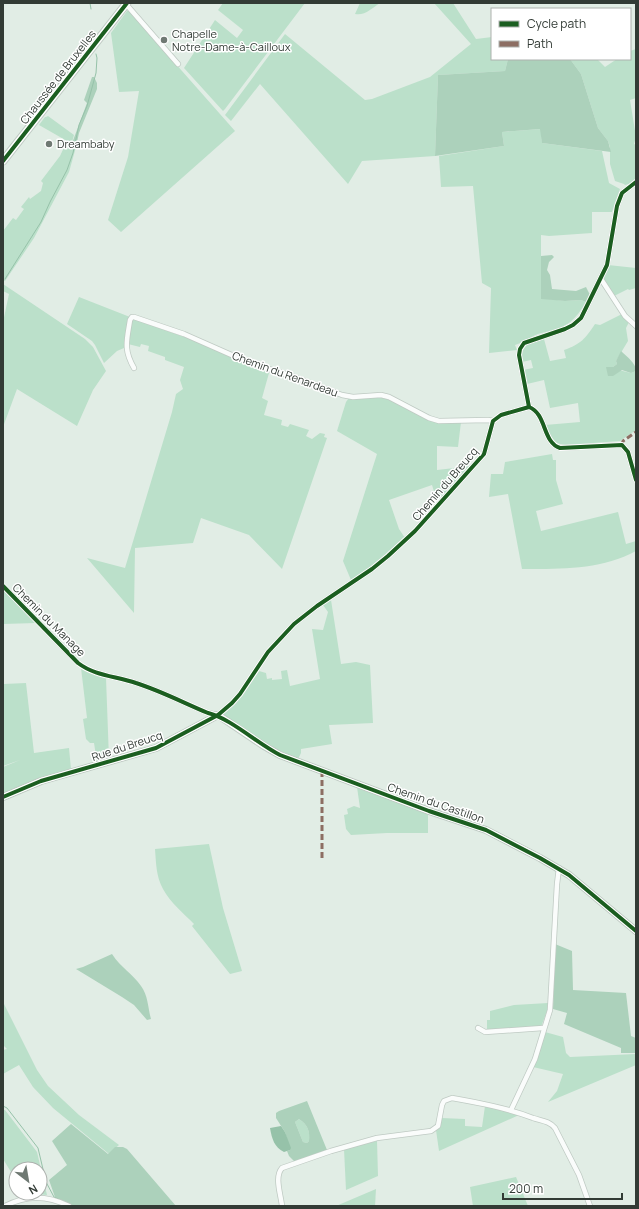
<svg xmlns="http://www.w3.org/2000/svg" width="639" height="1209" font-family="Manrope,sans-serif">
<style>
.green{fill:#bbe0ca}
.forest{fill:#acd1bb;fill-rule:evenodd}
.water{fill:#96c2a9}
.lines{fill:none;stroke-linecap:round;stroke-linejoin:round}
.stream{stroke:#96c2a9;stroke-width:1}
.street-casing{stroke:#bfcac3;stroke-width:6}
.secondary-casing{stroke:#bfcac3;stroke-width:8}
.primary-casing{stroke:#bfcac3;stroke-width:9}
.street{stroke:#fafcfb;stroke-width:4.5}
.secondary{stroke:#fafcfb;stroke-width:6}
.primary{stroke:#fafcfb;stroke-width:7}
.quiet{stroke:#8d6e63;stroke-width:3;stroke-dasharray:6 3;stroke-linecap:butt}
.cycleway-casing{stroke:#fff;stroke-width:6}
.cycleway{stroke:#1b5e20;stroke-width:4}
.poi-dot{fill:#6f7973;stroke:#fff;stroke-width:1.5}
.labels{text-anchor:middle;stroke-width:3;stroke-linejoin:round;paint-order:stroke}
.poi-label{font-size:11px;fill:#323b35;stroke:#fff;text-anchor:start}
.street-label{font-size:11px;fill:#323b35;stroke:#fff}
</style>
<rect width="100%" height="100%" fill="#e1ede5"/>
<g class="green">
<path d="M223 3H305L225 109 223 111 184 68 215 20 237 38 243 30 218 10Z"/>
<path d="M360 3H380C372 8 365 16 355 14Z"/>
<path d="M434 3H453L476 39 492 37V59H508L505 71 438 75 435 156 362 161 348 184 260 84 231 121 225 115 285 34 365 100 372 99 430 77 471 44Z"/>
<path d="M127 11H129L235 131 121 232 108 220 128 157 139 91 119 92 111 33Z"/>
<path d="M636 49V98L630 100 636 137 634 144 636 145V178L629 184 625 185 624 184 615 181 610 164V147L608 141 598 128 581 74 570 59H597L605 67 617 59H630V51Z"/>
<path d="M48 116 74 135 71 146 73 148 76 147 69 172 34 238 5 281 3 280V231L13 218 16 220 24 209 21 207 29 197 30 199 41 191 43 183 41 181 60 156 67 141 39 125 45 117H46Z"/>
<path d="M541 129 542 143 602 151 609 183 620 189 612 212H592V233L549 236 541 235V298L565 301 581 300 586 302C571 327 564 327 538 334 530 337 523 343 515 345L517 350 489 353 491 288 482 283 473 186 441 187 439 156 504 146 502 132Z"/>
<path d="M608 265 636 268V288L629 290 628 289 614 296 603 279Z"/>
<path d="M3 284 85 339 93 347 106 371 93 390 77 426 17 389 3 427V322L9 294 3 291Z"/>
<path d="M79 297 130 317 124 348 117 351 104 363 95 345 92 341 67 324Z"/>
<path d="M622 314 629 322 626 328 628 341 616 361 617 364 613 367H606L631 373 636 371V430L620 441 566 445 555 443 552 440 545 425 580 422 578 403 550 408 544 380 527 384 523 370 533 368 531 360 522 362C519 345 531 342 544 339L550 361 566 358 564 350C581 344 585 339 595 324L600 325Z"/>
<path d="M133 319 193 340 269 373 262 398 268 401 264 415 282 420 281 425 288 427 290 424 309 430 306 436 312 439 320 433 325 434 324 437 327 438 282 569 249 535 201 518 193 543 135 548 134 613 87 558 125 568 172 412 176 394 183 389 180 380 184 367 165 360V357L148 351 149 346 141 344 140 347 128 344 131 323Z"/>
<path d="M379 397 395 401 432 421 438 423 461 422 458 447 437 446V470L472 466 438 504 432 485 389 500 399 529 405 538 369 568 351 580 343 561 377 454 337 431 346 402 349 398Z"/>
<path d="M552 454 553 460H556V480L563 504 536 511 541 531 618 512 626 544 636 541V551C601 570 561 569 522 569L508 494 489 497 491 474H503L505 462Z"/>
<path d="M3 591H4L36 623 3 624Z"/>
<path d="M331 600 341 664 356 662 370 665 373 723 329 725 332 744 301 749V753L298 759 269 746 223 715 224 712 241 697 259 671 266 673 267 679 272 678V680L282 679 281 671 287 670 290 686 320 679 312 629 323 630 328 612 323 605Z"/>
<path d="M81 668 91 673 106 678 109 759 97 762 94 743H90L86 739 83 719 87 718Z"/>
<path d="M3 672 4 684 26 683 34 753 69 748 71 769 39 778 3 794V767L20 760 3 766Z"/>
<path d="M357 787 428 814V833H387L351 835 346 829 344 815 348 814 347 809 354 806 360 808Z"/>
<path d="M209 844 223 908 242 971 230 974 192 926 194 924C183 913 170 902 163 889 156 877 156 862 155 849Z"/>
<path d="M3 1002 37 1070 48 1086 79 1115 119 1145 109 1154 53 1108 33 1087 19 1065 3 1074V1050L7 1049 3 1045Z"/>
<path d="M548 1003 547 1011 541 1027 487 1031V1020H490V1011L514 1005Z"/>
<path d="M545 1032 563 1037 566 1053 570 1057 636 1054V1065L548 1102 557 1091 563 1074 533 1067 541 1047Z"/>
<path d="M485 1106 519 1115 439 1151 436 1130 438 1129 441 1118 465 1119V1126L482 1127Z"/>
<path d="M3 1110H5L37 1152 47 1195 37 1194 26 1195 24 1193H40V1169H16V1180L3 1159Z"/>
<path d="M299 1119C308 1125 310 1131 309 1141L307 1143 303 1142 295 1122Z"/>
<path d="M377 1141 378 1176 346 1190 344 1149Z"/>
<path d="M516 1177 528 1206H473L470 1187Z"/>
<path d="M376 1189 375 1206H336Z"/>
</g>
<g class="forest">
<path d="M508 59H570L581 74 598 128 608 141 611 152 542 143 540 129 502 132 504 146 435 156 438 75 505 71Z"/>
<path d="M92 77H94L97 83V89L79 133 76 147 73 148 71 146 87 103 84 100Z"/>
<path d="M552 255 554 257 549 262 547 270 550 275 552 289 576 291 586 287 590 295 586 302 581 300 565 301 541 299V256Z"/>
<path d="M621 351C627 357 636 363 636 371L631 373 622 370 613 376H608L606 367H613L617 364 616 361Z"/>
<path d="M555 944 572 951 573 990 626 993 631 1036 636 1038V1053H621V1048L564 1024 567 1013 553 1009Z"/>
<path d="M112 954C121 968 133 974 141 986 148 995 148 1008 151 1019L147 1020 134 1005 122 997 76 969 83 967Z"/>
<path d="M307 1101 327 1150 295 1162 289 1156 287 1151 290 1150 285 1132 276 1118V1113L279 1111ZM299 1119C308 1125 310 1131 309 1141L307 1143 303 1142 295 1122Z"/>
<path d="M71 1124 108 1154 115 1147H123L127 1149 176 1206H69L56 1200 49 1180 67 1165 52 1141Z"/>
</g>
<path class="water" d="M281 1126 285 1132 291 1148 290 1150 284 1152C274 1147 272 1139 270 1128Z"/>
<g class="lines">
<g class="stream">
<path d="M90 3 91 9"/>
<path d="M5 279 41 222 50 202 67 170 73 153 79 125 87 106 96 73 97 58 96 54"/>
<path d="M3 1106 7 1108 38 1148 46 1182 54 1197 60 1200"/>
</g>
<defs>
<g id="street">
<path d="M125 3 178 64"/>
<path d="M636 182 622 193 617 206 607 265 581 318 573 325 565 329 524 343 520 349 519 355 529 407C547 414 542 442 560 448L622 445 628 452 636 480"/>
<path d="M601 279 625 316 636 326"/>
<path d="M134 368C123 349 127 340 130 320L132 317H134L184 334 252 364 289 375 342 395 353 397 381 395 389 397 429 418 439 421 488 420 493 421"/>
<path d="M3 586 78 663C95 676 116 676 136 683 161 691 184 703 208 713L218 715 232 703 240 694 268 652 294 624 317 606 372 569 388 556 415 531 484 454 493 421 501 415 529 407"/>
<path d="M478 1028 485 1032 543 1028"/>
<path d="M511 1110 535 1059 550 1010 557 884 559 868"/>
<path d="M5 1206C27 1195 46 1195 69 1206"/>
<path d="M282 1206C281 1195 274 1177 282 1168L331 1151 377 1138 431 1131 438 1126 442 1105 444 1101 452 1098C480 1103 507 1108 533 1118 542 1121 549 1121 555 1128L579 1175 590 1206"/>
</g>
<path id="secondary" d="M3 797 41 781 156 748 218 715 264 746 280 755 429 811 486 830 540 858 569 875 636 931"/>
<path id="primary" d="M3 161 127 3"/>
</defs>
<use href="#street" class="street-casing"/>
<use href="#secondary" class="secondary-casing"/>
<use href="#primary" class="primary-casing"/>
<use href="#street" class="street"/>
<use href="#secondary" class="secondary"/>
<use href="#primary" class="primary"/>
<g class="quiet">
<path d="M622 445 623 441 636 432"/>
<path d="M322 771V859"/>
</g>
<defs>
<g id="cycleway">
<path d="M3 161 127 3"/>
<path d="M636 182 622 193 617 206 607 265 581 318 573 325 565 329 524 343 520 349 519 355 529 407C547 414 542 442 560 448L622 445 628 452 636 480"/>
<path d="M3 586 78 663C95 676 116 676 136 683 161 691 184 703 208 713 230 718 258 744 280 755L429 811 486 830 540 858 569 875 636 931"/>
<path d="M3 797 41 781 156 748 218 715 232 703 240 694 268 652 294 624 317 606 372 569 388 556 415 531 484 454 493 421 501 415 529 407"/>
</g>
</defs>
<use href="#cycleway" class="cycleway-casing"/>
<use href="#cycleway" class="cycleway"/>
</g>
<g class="poi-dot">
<circle cx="164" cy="40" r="4"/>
<circle cx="49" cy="144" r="4"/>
</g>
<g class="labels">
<g class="poi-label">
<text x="172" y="38">Chapelle<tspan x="172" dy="13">Notre-Dame-à-Cailloux</tspan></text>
<text x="57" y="148">Dreambaby</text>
</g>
<g class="street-label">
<text transform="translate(58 77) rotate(-52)" y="4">Chaussée de Bruxelles</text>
<text transform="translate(285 374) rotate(20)" y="4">Chemin du Renardeau</text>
<text transform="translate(445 484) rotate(-49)" y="4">Chemin du Breucq</text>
<text transform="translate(49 620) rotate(45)" y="4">Chemin du Manage</text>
<text transform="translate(127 746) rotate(-18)" y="4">Rue du Breucq</text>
<text transform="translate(436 803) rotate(19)" y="4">Chemin du Castillon</text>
</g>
</g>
<rect width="639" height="1209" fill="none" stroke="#323b35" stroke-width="8"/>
<rect x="491" y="8" width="140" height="52" fill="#ffffff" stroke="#adb1ae"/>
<rect x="499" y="21" width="20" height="6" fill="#1b5e20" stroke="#adb1ae"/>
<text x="527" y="28" font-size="12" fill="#323b35">Cycle path</text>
<rect x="499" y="41" width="20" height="6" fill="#8d6e63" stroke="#adb1ae"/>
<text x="527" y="48" font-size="12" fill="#323b35">Path</text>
<g transform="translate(28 1181) rotate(149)"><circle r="19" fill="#ffffff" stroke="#adb1ae"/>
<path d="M0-3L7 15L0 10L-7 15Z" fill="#6f7973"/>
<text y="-6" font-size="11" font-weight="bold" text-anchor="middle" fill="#323b35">N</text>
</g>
<path d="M503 1193v6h119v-6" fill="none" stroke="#323b35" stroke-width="2"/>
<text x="509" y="1193" font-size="12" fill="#323b35" stroke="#ffffff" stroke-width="3" paint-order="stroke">200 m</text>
</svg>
